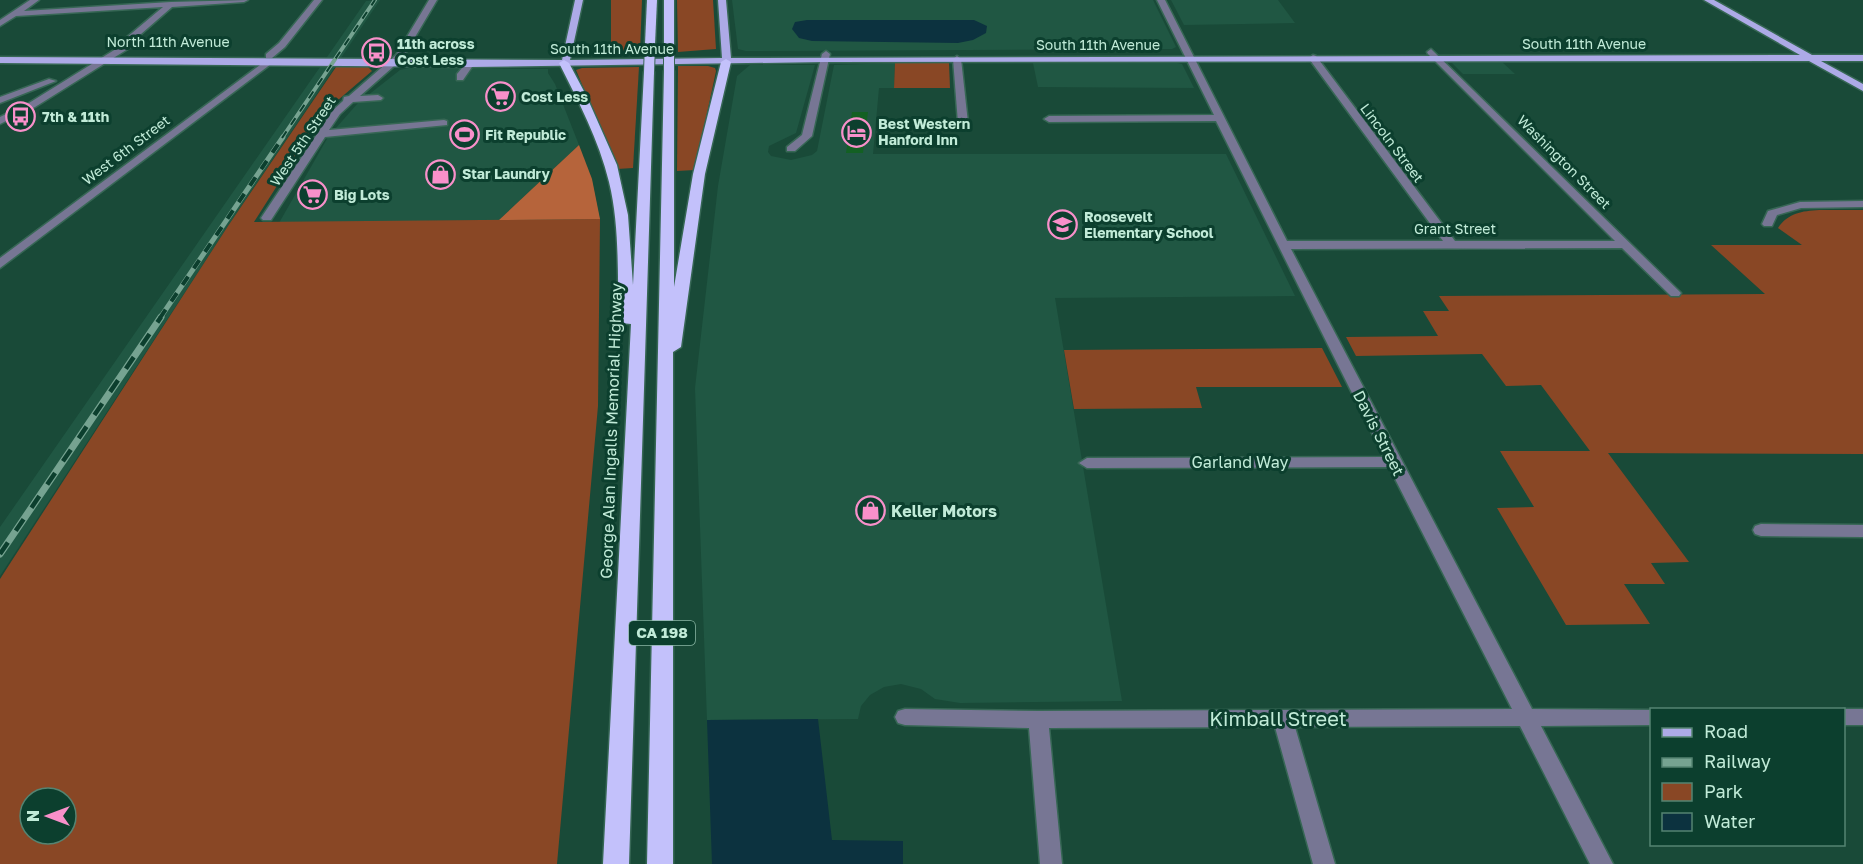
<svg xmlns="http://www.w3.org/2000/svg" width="1863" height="864" font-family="'Golos Text',sans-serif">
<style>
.built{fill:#205743}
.green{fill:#894725;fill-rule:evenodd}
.forest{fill:#b6643b}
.water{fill:#0c323f}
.building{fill:#136023}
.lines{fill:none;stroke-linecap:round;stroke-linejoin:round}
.minor-casing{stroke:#376755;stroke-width:3}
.major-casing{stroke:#376755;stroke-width:3}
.highway-casing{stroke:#376755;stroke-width:3}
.minor{fill:#777694;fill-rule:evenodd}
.major{fill:#adaae7;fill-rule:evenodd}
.highway{fill:#c3c1fb;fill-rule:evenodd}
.rail-far2-casing{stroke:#76a391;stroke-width:4}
.rail-far1-casing{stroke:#76a391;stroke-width:5}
.rail-casing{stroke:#76a391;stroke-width:7}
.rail-far2{stroke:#0c3f2e;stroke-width:2;stroke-dasharray:8;stroke-linecap:butt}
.rail-far1{stroke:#0c3f2e;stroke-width:4;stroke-dasharray:10;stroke-linecap:butt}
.rail{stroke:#0c3f2e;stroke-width:4.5;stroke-dasharray:14;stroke-linecap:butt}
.highway-bridge-casing{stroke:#376755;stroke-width:12;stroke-linecap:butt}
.highway-bridge{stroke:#c3c1fb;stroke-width:10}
.labels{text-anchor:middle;stroke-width:6;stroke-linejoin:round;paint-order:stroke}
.far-street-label{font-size:14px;fill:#c1ebd8;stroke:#0c3f2e}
.far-poi-label{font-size:14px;font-weight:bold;fill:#c1ebd8;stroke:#0c3f2e;text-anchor:start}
.shield{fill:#0c3f2e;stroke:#8bb7a5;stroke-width:1.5}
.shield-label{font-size:15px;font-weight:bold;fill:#c1ebd8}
.street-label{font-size:16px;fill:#c1ebd8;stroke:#0c3f2e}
.poi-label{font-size:16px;font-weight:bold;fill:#c1ebd8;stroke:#0c3f2e;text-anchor:start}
.near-street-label{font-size:20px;fill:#c1ebd8;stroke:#0c3f2e}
</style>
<rect width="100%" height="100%" fill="#194a38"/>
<g class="built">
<path d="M380 0 228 226 0 576V527L366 1Z"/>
<path d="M732 0H1153L1176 47 1172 49 746 51 738 49Z"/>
<path d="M1171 0H1278L1295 23 1184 25Z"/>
<path d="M1455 62H1502L1515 74H1463L1452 63Z"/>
<path d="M895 63 894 88H879L873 154H1226L1295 296 1055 298 1122 701 960 703 935 699 921 689 901 684 884 687 870 695 861 706 858 719 707 720 695 388 718 186 737 76 750 65H815L796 133 769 146 768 152 771 156 791 160 812 155 817 151 834 65Z"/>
<path d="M1033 63H1177L1182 64 1194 88 1038 87Z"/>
<path d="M409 68 548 69V73L555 84 579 145 499 220 279 223 328 137 358 103 400 70Z"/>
</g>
<g class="green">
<path d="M611 0H642L640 52 611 53Z"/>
<path d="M677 0H713L716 49 678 52Z"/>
<path d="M895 63H949L950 88H894Z"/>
<path d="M678 66H708L715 68 716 71 695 170 677 171Z"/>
<path d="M336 67H368L372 71 324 112 254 222 600 219 598 406 557 864H0V579L228 226ZM30 798H66V834H30Z"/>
<path d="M639 67 633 168 617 169 576 70 582 68Z"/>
<path d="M1819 210H1863V454L1608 453 1689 562 1651 563 1665 584H1624L1650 624 1566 625 1497 508 1534 507 1500 451H1590L1541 385 1506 386 1482 354 1356 356 1346 337 1438 336 1423 311H1449L1439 296 1765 294 1711 245H1802L1778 228C1788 213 1802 211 1819 210Z"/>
<path d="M1322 348 1342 387H1196L1202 408 1074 409 1064 350Z"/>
</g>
<path class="forest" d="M579 145 592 179 600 219 499 220Z"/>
<g class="water">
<path d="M807 20H974L987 26 986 33 973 40 958 43 812 41 799 38 792 29 795 22Z"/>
<path d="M818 719 832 840 903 841V864H712L707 720Z"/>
</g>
<path class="building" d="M852 112H868L863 153H846Z"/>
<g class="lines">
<defs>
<g id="minor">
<path d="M30 0H39L24 11 171 2 248 0 244 2 172 7 133 41 131 47 35 107 0 124V117L29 103 124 44 126 38 163 7 16 16 0 26V20Z"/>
<path d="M314 0H322L285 47 272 58H266V54L279 43Z"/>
<path d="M429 0H437L402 59 360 96 378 95 383 98 381 100 353 102 340 114 329 130 444 120 447 121V125L325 137 271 220H263L261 218 333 110 343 101 344 97 349 96 396 55Z"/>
<path d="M1157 0H1165L1287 241H1443L1310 60 1309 58 1313 55 1316 56 1455 241H1615L1428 54 1427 52 1431 49 1681 293 1679 296H1671L1622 248 1291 249 1532 709 1655 710H1652V725L1541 726 1613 864H1590L1520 726 1295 727 1335 864H1313L1275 727 1049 728 1062 864H1040L1029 728 905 725 898 723 895 717 898 711 905 709 1038 711 1512 709 1389 467 1087 468 1079 463 1087 458 1384 457 1216 121 1049 122 1044 119 1049 116 1214 115Z"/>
<path d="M826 51 830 54 812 136 795 151H787V147L802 135 822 54Z"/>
<path d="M957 56 961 59 968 123 963 126 958 123 953 59Z"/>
<path d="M268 59 275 61 0 268V258Z"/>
<path d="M467 62 474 64 463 80H457V74Z"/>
<path d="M49 79 56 81 0 103V97Z"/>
<path d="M1863 201V207L1801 208 1777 215 1772 226H1764L1762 224 1768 211 1800 202Z"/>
<path d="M1761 524 1863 525V537L1761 536 1755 534 1753 530 1755 526Z"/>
<path d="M1844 709H1863V725H1844V710H1841Z"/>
</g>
<path id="major" d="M575 0H583L570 60 722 58 718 0H726L731 58 1800 55 1704 0H1714L1812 55H1863V61H1821L1863 84V91L1809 61 825 62 470 67 0 63V57L562 60Z"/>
<g id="highway">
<path d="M647 0H657L655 44 650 47 645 44Z"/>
<path d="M664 0H674V44L669 47 664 44Z"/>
<path d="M726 59 731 62 705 174 681 347 673 352V864H647L664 71 669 68 674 71V287L693 174 721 62Z"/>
<path d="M564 60 569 63 586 95 617 165 628 215 633 285 644 72 649 69 654 72 629 864H603L631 324 621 323 619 320C617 274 620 227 609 182 599 140 578 101 559 63Z"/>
</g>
</defs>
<use href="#minor" class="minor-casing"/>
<use href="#major" class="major-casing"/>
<use href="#highway" class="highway-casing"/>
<use href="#minor" class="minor"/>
<use href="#major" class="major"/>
<use href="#highway" class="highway"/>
<defs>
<path id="rail-far2" d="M282 138 375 0"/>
<path id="rail-far1" d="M160 318 283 137"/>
<path id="rail" d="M0 554 161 317"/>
</defs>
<use href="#rail-far2" class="rail-far2-casing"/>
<use href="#rail-far1" class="rail-far1-casing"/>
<use href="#rail" class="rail-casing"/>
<use href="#rail-far2" class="rail-far2"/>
<use href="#rail-far1" class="rail-far1"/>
<use href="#rail" class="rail"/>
<defs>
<g id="highway-bridge">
<path d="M669 44V71"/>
<path d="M649 72 650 44"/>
</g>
</defs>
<use href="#highway-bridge" class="highway-bridge-casing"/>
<use href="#highway-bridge" class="highway-bridge"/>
</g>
<defs>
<symbol id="bus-ring" viewBox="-11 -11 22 22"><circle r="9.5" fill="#0c3f2e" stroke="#f890ca" stroke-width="1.5"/><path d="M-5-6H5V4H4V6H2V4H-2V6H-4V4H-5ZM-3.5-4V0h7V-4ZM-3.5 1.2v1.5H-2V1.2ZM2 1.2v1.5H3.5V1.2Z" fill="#f890ca"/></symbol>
<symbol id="supermarket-ring" viewBox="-11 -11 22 22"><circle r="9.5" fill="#0c3f2e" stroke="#f890ca" stroke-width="1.5"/><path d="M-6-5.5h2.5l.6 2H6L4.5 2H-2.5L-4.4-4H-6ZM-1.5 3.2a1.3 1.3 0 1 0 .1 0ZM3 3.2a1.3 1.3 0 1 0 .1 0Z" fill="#f890ca"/></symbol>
<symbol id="hotel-ring" viewBox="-11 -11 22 22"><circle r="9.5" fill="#0c3f2e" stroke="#f890ca" stroke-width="1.5"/><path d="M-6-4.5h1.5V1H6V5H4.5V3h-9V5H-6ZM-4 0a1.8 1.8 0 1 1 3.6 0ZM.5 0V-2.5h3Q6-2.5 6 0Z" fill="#f890ca"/></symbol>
<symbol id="stadium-ring" viewBox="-11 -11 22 22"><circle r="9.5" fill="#0c3f2e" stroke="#f890ca" stroke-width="1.5"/><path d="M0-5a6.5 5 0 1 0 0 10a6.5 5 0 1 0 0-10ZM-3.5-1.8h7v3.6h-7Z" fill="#f890ca"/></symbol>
<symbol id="shop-ring" viewBox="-11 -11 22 22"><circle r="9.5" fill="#0c3f2e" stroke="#f890ca" stroke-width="1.5"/><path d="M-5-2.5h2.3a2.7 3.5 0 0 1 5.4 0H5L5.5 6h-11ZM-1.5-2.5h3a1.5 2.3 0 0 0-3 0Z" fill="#f890ca"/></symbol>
<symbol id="school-ring" viewBox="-11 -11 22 22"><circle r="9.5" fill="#0c3f2e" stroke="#f890ca" stroke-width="1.5"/><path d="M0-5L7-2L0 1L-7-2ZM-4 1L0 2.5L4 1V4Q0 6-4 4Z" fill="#f890ca"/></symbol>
</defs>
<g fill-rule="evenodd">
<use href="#bus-ring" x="360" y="36" width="33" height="33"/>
<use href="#supermarket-ring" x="484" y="80" width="33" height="33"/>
<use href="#bus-ring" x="4" y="100" width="33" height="33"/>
<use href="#hotel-ring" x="840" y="116" width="33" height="33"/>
<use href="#stadium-ring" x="448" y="118" width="33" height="33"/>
<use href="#shop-ring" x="424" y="158" width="33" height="33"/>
<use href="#supermarket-ring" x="296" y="178" width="33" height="33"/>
<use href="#school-ring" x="1046" y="208" width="33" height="33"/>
<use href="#shop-ring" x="854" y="494" width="33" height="33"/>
</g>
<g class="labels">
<g class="far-street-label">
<text x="168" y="47">North 11th Avenue</text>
<text x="1584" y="49">South 11th Avenue</text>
<text x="1098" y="50">South 11th Avenue</text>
<text x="612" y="54">South 11th Avenue</text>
<text transform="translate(303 141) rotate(-56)" y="5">West 5th Street</text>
<text transform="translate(1392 143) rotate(53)" y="5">Lincoln Street</text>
<text transform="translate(126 150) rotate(-37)" y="5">West 6th Street</text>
<text transform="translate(1564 162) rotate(45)" y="5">Washington Street</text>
<text x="1455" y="234">Grant Street</text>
</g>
<g class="far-poi-label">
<text x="397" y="49">11th across<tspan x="397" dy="16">Cost Less</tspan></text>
<text x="521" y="102">Cost Less</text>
<text x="42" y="122">7th &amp; 11th</text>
<text x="878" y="129">Best Western<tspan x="878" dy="16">Hanford Inn</tspan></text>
<text x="485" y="140">Fit Republic</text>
<text x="462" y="179">Star Laundry</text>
<text x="334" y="200">Big Lots</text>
<text x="1084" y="222">Roosevelt<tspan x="1084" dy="16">Elementary School</tspan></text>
</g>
<rect class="shield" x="629" y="621" width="66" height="24" rx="4.5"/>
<g class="shield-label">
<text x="662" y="638">CA 198</text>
</g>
<g class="street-label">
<text transform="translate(611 431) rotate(-88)" y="6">George Alan Ingalls Memorial Highway</text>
<text transform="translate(1379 433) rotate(63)" y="6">Davis Street</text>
<text x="1240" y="468">Garland Way</text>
</g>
<g class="poi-label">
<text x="891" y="517">Keller Motors</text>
</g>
<g class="near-street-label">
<text x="1278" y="726">Kimball Street</text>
</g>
</g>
<rect x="1650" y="708" width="195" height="138" fill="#0c3f2e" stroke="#548472" stroke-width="1.5"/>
<rect x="1662" y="728" width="30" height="9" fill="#adaae7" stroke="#548472" stroke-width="1.5"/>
<text x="1704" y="738" font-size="18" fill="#c1ebd8">Road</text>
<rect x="1662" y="758" width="30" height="9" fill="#76a391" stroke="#548472" stroke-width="1.5"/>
<text x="1704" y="768" font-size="18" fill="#c1ebd8">Railway</text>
<rect x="1662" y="783" width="30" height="18" fill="#894725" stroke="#548472" stroke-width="1.5"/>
<text x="1704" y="798" font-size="18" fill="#c1ebd8">Park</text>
<rect x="1662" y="813" width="30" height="18" fill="#0c323f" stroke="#548472" stroke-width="1.5"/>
<text x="1704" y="828" font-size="18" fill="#c1ebd8">Water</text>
<g transform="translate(48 816) rotate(270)"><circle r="28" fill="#0c3f2e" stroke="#548472" stroke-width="1.5"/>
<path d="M0-4.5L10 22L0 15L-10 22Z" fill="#f890ca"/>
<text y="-9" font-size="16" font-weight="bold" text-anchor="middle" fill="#c1ebd8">N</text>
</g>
</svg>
